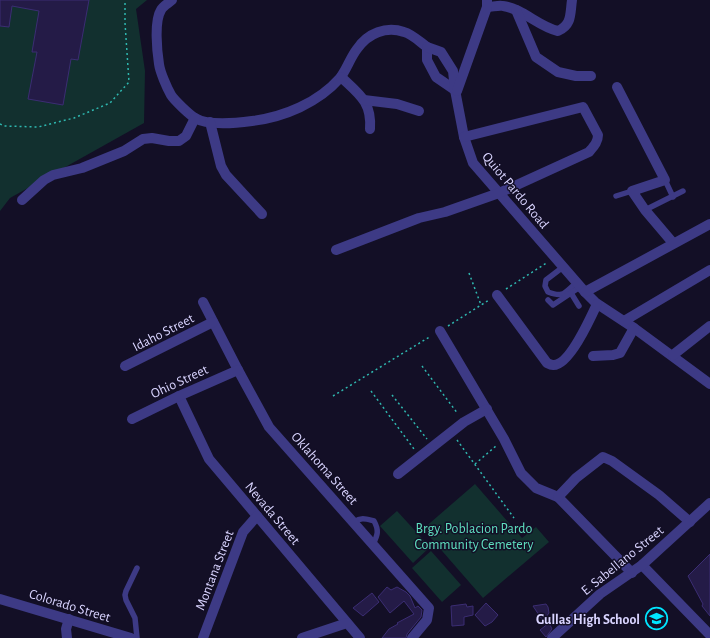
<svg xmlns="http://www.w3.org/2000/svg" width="710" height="638" font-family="'Alegreya Sans',sans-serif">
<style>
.green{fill:#12302f}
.building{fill:#241b47;stroke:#3b2d73}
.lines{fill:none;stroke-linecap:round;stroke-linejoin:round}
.path{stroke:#2fb8b0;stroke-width:1.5;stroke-dasharray:2 3;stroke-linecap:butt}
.lane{stroke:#3d3a85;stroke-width:5.5}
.street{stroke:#3d3a85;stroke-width:10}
.labels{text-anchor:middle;stroke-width:3;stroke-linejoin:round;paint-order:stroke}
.street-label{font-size:14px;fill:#d9d4ff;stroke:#130f26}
.park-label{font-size:14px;fill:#5fe0c0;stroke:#130f26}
.poi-label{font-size:14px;font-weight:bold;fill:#d9d4ff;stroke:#130f26;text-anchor:end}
</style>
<rect width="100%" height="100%" fill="#130f26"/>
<g class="green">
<path d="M0 0H147L136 9 145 71 144 123 10 198 0 211Z"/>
<path d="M475 484 522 538 536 527 549 542 483 598 423 529Z"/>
<path d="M397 511 430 547 413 563 380 526Z"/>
<path d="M431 551 461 585 442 602 412 568Z"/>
</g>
<g class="building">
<path d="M0 0H89L78 60 71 59 63 105 28 99 37 52H32L39 11 12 6 9 27 0 26Z"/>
<path d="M710 554V616L702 606 703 604 688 576Z"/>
<path d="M387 587 391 590 397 587 406 592 410 596 415 608 418 606 422 610 421 617 407 634 406 638H382L389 629 398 624 397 623 414 614 404 601 390 613 378 597Z"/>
<path d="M372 593 379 602 363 616 353 608Z"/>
<path d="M486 603 498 615 492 622 485 626 475 615Z"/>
<path d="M466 604 467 607 473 606V615L464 617V625L452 626 451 606Z"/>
<path d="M546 604 548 607 549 613 543 621 533 606Z"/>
<path d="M549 623 552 629 546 637 540 630Z"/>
</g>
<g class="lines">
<g class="path">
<path d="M0 124 4 126 38 127 74 118 110 103 129 82 125 23V0"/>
<path d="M469 273 481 305"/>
<path d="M506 289 548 262"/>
<path d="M448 326 489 300"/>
<path d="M422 366 458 414"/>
<path d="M371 391 414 449"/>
<path d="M392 395 427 439"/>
<path d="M333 396 431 336"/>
<path d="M457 440 514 518"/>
<path d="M475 464 496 446"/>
</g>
<g class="lane">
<path d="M665 180 673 197"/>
<path d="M616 196 632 191"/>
<path d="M645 210 683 191"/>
<path d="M563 267 546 280 545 286 548 292C564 298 564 293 576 283"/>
<path d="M571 293 579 306"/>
<path d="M548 300 553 305 580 287"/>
<path d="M354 522C361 517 366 519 374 521 379 530 378 535 373 544"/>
<path d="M137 638 135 618 126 600 125 595 126 591 137 568"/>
</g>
<g class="street">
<path d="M172 0C169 3 163 6 161 10 154 21 157 51 159 64 160 72 167 88 171 95 174 100 190 115 195 118 208 126 237 123 252 121 284 117 318 103 340 78 347 69 350 58 357 49 368 33 386 26 404 32 412 34 420 42 427 47V60L436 77 455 90"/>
<path d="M487 7C492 7 499 5 503 6 522 8 539 27 558 31 572 25 570 14 572 0"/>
<path d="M516 10 536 57 558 72 576 76H591"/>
<path d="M427 47 441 52 453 71 455 90 464 137 473 163 585 292 596 303 634 328 710 384"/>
<path d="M341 77C359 94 372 102 370 129"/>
<path d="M617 87 665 180 632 191 645 210 673 243"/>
<path d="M457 91 487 7V0"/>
<path d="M364 100 397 104 419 111"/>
<path d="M210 122 221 166 226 175 262 214"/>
<path d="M22 200 44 180 53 175 82 168 124 151 143 139 152 138 169 141H179L186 136 195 118"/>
<path d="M336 250 419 218 445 212 499 193 589 152C594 146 598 142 598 135L583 107 464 137"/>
<path d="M585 292 710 224"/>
<path d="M497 295 547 363C549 364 551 365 553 365 569 366 591 317 597 304"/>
<path d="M203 302 238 370 269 427 429 608 427 620 412 638"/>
<path d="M624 321 710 270"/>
<path d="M440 331 504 439 521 473 536 488 558 497 632 573"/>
<path d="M673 355 710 326"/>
<path d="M593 356 613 355 620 353 634 328"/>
<path d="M125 366 213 322"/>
<path d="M179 396 209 459 360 638"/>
<path d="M132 419 179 396 238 370"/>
<path d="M398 474 464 422 487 409"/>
<path d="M558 497 576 478 603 457 612 461 659 495 690 522"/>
<path d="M642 565 710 635"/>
<path d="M0 599 131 638"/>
<path d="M67 638 66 629 69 619"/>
<path d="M203 638 243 532 257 516"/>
<path d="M302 638 347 623"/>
<path d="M552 638 600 594 642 565 710 503"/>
</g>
</g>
<defs>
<symbol id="school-ring" viewBox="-11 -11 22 22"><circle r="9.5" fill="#130f26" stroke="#00e5ff" stroke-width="1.5"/><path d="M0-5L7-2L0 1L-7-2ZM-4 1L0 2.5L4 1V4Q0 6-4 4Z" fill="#00e5ff"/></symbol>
</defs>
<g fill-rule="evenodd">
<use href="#school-ring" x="644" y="606" width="25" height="25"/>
</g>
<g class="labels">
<g class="street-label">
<text transform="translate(516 190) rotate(50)" y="5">Quiot Pardo Road</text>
<text transform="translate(163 332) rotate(-27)" y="5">Idaho Street</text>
<text transform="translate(179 381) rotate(-25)" y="5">Ohio Street</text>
<text transform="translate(325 468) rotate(48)" y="5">Oklahoma Street</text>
<text transform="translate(273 513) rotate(50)" y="5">Nevada Street</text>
<text transform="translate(622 560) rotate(-39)" y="5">E. Sabellano Street</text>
<text transform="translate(214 570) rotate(-69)" y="5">Montana Street</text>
<text transform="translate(70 605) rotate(17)" y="5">Colorado Street</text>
</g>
<g class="park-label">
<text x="474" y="533">Brgy. Poblacion Pardo<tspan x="474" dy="16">Community Cemetery</tspan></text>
</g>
<g class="poi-label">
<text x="640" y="624">Gullas High School</text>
</g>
</g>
</svg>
